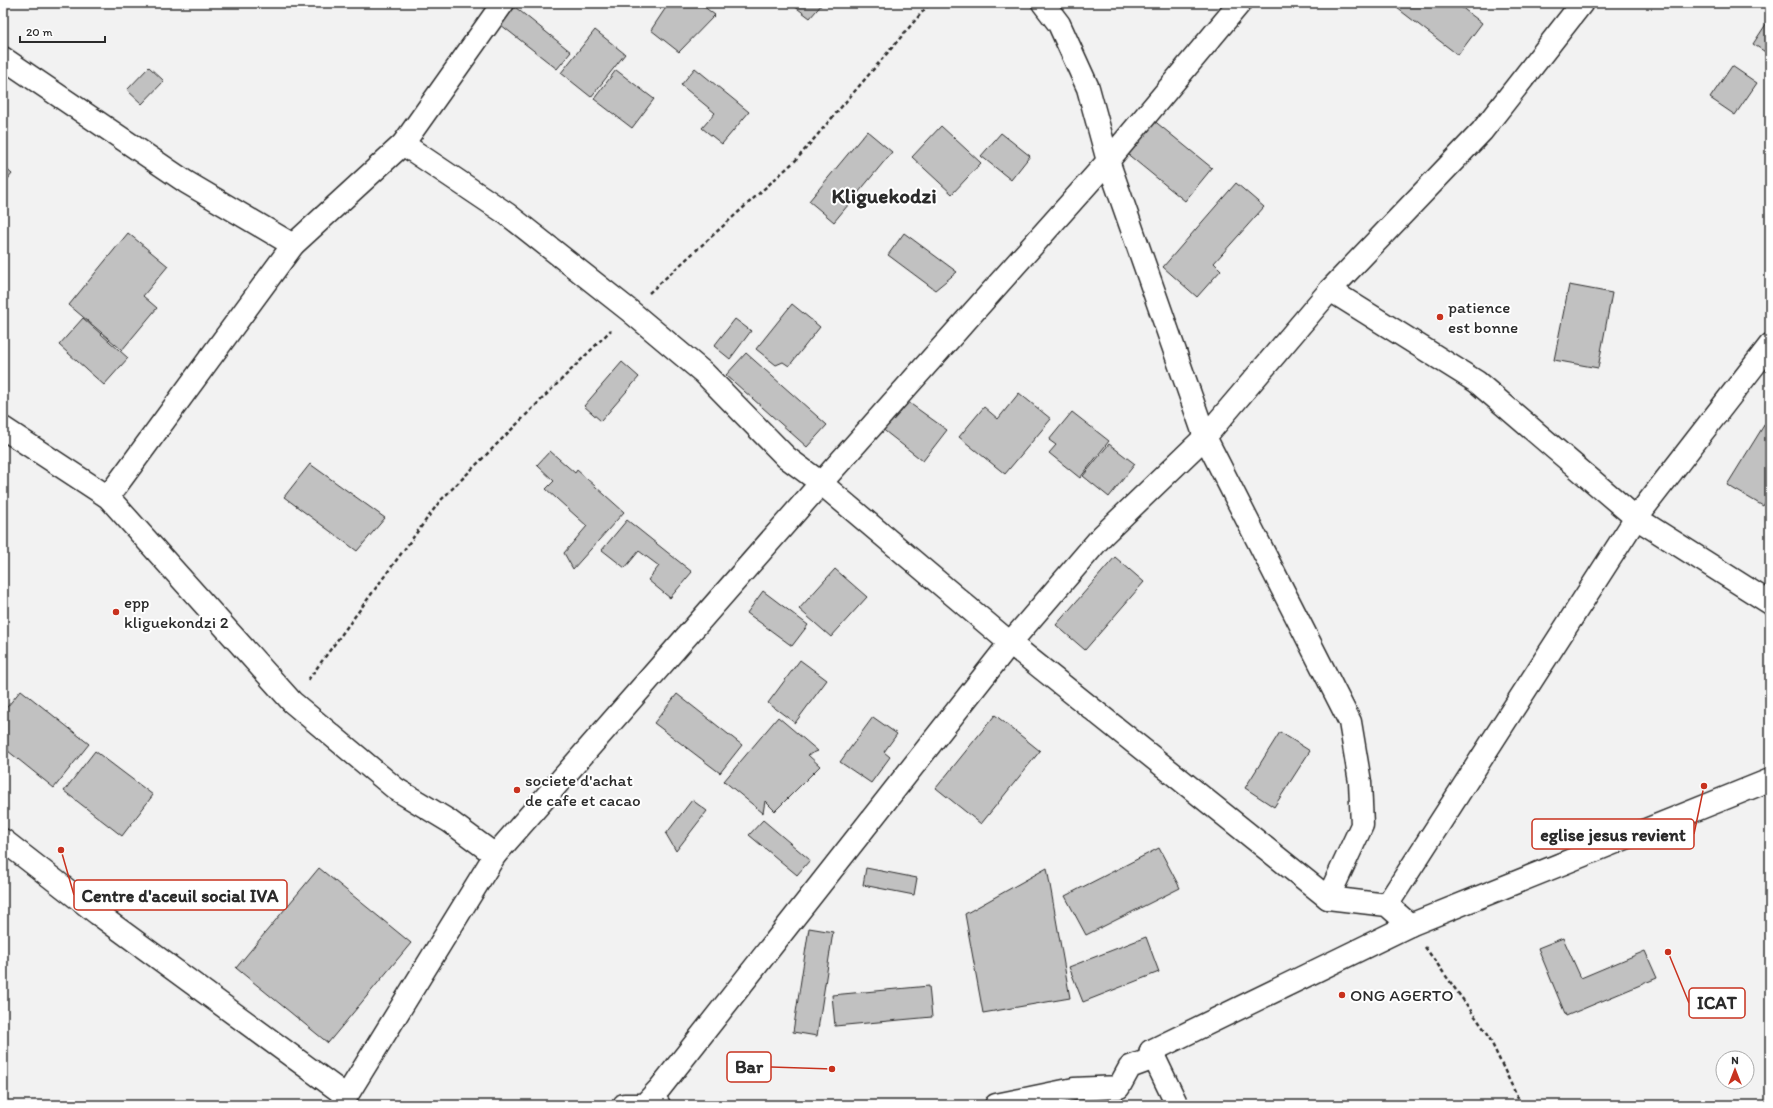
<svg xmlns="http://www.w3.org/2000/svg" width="1773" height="1108" font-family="Itim,sans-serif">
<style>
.building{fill:#c1c1c1;stroke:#2b2b2b}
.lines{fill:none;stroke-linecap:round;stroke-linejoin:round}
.minor-casing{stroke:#2b2b2b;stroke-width:25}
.path{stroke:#2b2b2b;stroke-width:2.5;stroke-dasharray:4 3;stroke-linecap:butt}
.minor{stroke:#fff;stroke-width:22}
.poi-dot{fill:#c8321e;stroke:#fff;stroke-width:1.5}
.labels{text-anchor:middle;stroke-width:4;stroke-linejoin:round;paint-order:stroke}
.poi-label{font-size:17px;fill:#2b2b2b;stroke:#fff;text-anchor:start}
.district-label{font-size:21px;font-weight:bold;fill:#2b2b2b;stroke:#fff}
.leader{fill:none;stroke:#c8321e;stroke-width:1.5}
.callout-dot{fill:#c8321e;stroke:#fff;stroke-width:1.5}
.callout{fill:#fff;stroke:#c8321e;stroke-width:1.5}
.callout-label{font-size:18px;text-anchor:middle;font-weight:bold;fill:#2b2b2b}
</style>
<rect width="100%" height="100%" fill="#f2f2f2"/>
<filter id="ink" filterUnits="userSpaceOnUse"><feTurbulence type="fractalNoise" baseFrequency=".025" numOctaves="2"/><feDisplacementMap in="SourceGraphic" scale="8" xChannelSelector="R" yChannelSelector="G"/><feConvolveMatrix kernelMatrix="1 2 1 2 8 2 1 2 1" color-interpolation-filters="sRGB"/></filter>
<g filter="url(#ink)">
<g class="building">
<path d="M669 3H699L715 15 679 52 651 30Z"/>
<path d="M790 3H823L810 18Z"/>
<path d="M1401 3H1456L1482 23 1458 55 1397 8Z"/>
<path d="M515 7 571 52 557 69 501 25Z"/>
<path d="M1770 18V55L1753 44Z"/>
<path d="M595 30 625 54 591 97 561 73Z"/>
<path d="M1732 66 1757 83 1735 115 1710 98Z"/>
<path d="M149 67 164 81 142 104 127 90Z"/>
<path d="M695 68 749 112 722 144 702 128 715 113 681 85Z"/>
<path d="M616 70 654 99 632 128 594 99Z"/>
<path d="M1152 119 1212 168 1185 201 1125 152Z"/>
<path d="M941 126 981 163 952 194 912 157Z"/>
<path d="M867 131 892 152 834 222 809 201Z"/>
<path d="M1001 133 1030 156 1011 180 981 156Z"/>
<path d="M3 166 12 174 3 185Z"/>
<path d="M1236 183 1264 207 1214 263 1221 270 1197 297 1163 267Z"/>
<path d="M128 233 168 266 143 296 157 308 122 350 69 305Z"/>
<path d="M904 233 957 272 935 290 888 255Z"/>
<path d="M1569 285 1612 293 1598 368 1554 360Z"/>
<path d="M792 304 820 327 789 366 783 362 776 365 756 349Z"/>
<path d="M83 318 128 358 104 385 59 345Z"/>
<path d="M735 319 751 331 730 359 714 346Z"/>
<path d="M746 353 827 425 807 447 726 375Z"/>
<path d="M622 362 639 377 601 421 584 406Z"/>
<path d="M1019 393 1051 419 1005 474 959 437 984 407 998 419Z"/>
<path d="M908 402 947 430 923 461 881 428 896 410 900 413Z"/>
<path d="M1072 412 1109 441 1080 478 1049 453 1056 445 1049 440Z"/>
<path d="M1766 422 1770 425V495L1763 506 1727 485Z"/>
<path d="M1109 444 1135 464 1109 497 1083 476Z"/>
<path d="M550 451 575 473 577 470 624 512 573 569 564 553 587 526 546 489 554 481 537 465Z"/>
<path d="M310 464 385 518 357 551 284 497Z"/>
<path d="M627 520 692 572 670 598 648 580 659 566 639 551 625 568 602 550Z"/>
<path d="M1115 557 1144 582 1085 650 1056 625Z"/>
<path d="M835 569 867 597 831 637 799 609Z"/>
<path d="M763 591 808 625 792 646 747 613Z"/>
<path d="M800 660 827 680 795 723 768 703Z"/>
<path d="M21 690 89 744 54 788 3 747V712Z"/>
<path d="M677 694 742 745 720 773 654 723Z"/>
<path d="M995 715 1040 751 981 824 936 788Z"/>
<path d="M778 717 818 751 808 755 820 766 775 811 765 801 763 813 724 781Z"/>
<path d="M873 717 897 734 884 752 890 757 871 783 840 762Z"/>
<path d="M1280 732 1310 751 1274 807 1245 788Z"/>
<path d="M95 751 153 795 122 836 64 791Z"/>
<path d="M692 800 707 811 676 851 666 834Z"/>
<path d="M763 820 810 860 797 875 749 835Z"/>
<path d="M1159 848 1180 888 1086 935 1065 896Z"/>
<path d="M319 868 411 943 328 1043 236 968Z"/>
<path d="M866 868 917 878 914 895 863 885Z"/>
<path d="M1047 868 1070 998 983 1013 965 914Z"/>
<path d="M809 928 833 932 817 1036 793 1032Z"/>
<path d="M1146 937 1159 972 1083 1002 1069 967Z"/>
<path d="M1563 938 1581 978 1645 951 1657 978 1566 1016 1538 948Z"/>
<path d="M929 986 932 1017 835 1026 832 995Z"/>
</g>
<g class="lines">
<defs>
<g id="minor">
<path d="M1043 3 1059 24 1088 88 1108 161 1205 437 1350 722 1360 782 1362 825 1328 898"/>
<path d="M3 58 186 182 293 245"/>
<path d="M403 144 507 214 630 311 704 373 786 457 821 483 1010 643 1328 898 1387 905 1410 925"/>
<path d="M1330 290 1477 382 1636 518 1770 603"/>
<path d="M3 428 108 497 292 702 396 789 449 821 495 855"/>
<path d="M108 497 293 245 403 144 503 3"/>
<path d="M3 840 98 914 345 1095"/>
<path d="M1387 905 1636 518 1770 345"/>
<path d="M1151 1051 1177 1105"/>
<path d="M341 1105 495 855 821 483 1108 161 1240 3"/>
<path d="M624 1105H659"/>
<path d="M644 1105 660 1088 1010 643 1102 536 1205 437 1330 290 1482 131 1582 3"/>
<path d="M996 1105 1074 1089 1119 1087 1130 1067 1149 1060 1151 1051 1410 925 1770 780"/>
</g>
</defs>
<use href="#minor" class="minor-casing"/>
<g class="path">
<path d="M649 293 796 160 930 3"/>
<path d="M308 680 440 501 611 330"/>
<path d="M1425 947 1487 1033 1521 1105"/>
</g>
<use href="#minor" class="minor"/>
</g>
</g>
<g class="poi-dot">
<circle cx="1440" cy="317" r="4"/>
<circle cx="116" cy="612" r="4"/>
<circle cx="517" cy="790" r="4"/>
<circle cx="1342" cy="995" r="4"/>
</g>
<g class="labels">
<g class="poi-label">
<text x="1448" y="313">patience<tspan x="1448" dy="20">est bonne</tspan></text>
<text x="124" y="608">epp<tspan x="124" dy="20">kliguekondzi 2</tspan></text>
<text x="525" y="786">societe d'achat<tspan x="525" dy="20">de cafe et cacao</tspan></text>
<text x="1350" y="1001">ONG AGERTO</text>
</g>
<g class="district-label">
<text x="884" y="203">Kliguekodzi</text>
</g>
</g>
<path class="leader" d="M1704 786L1694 834M61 850L74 895M1668 952L1689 1003M832 1069L771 1067"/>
<g class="callout-dot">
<circle cx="1704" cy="786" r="4"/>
<circle cx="61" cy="850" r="4"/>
<circle cx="1668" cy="952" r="4"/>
<circle cx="832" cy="1069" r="4"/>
</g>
<g class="callout">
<rect x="1532" y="819" width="162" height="30" rx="4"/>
<rect x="74" y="880" width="213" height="30" rx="4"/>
<rect x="1689" y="988" width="56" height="30" rx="4"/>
<rect x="727" y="1052" width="44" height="30" rx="4"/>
</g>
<g class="callout-label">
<text x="1613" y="841">eglise jesus revient</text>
<text x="180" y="902">Centre d'aceuil social IVA</text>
<text x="1717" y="1009">ICAT</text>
<text x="749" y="1073">Bar</text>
</g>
<rect width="1773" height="1108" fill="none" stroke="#fff" stroke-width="16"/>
<rect x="8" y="8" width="1757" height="1092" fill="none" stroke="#2b2b2b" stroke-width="1.5" filter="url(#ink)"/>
<g transform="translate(1735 1070)"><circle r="19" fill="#ffffff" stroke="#aaaaaa"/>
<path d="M0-3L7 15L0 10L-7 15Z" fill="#c8321e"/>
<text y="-6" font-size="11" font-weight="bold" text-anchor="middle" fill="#2b2b2b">N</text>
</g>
<path d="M20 36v6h85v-6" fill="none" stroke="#2b2b2b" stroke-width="2"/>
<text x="26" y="36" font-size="12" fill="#2b2b2b" stroke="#ffffff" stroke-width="3" paint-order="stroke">20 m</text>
</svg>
